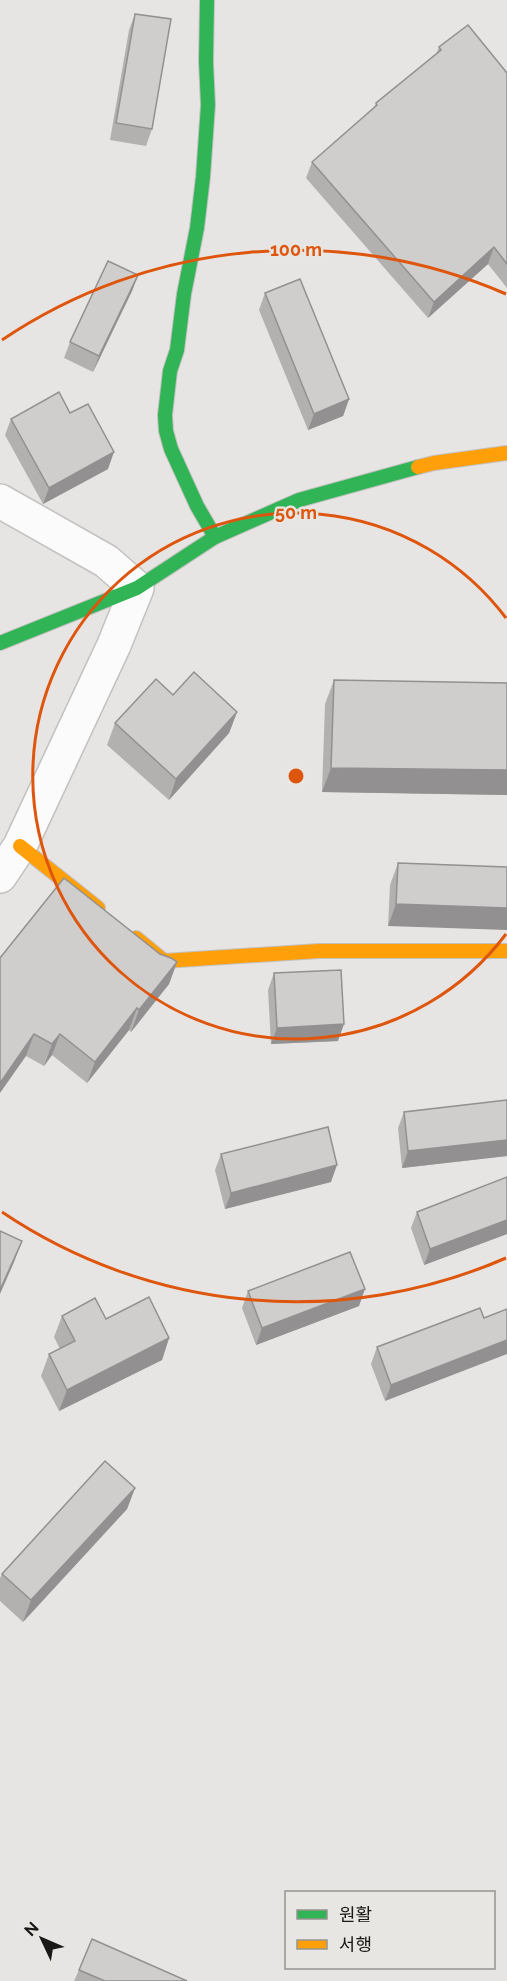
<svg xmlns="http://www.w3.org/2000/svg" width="507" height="1981" font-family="Raleway,'Noto Sans KR',sans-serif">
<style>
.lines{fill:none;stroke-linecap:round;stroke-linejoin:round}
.street-casing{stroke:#c3c1c0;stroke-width:36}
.fast-casing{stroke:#c3c1c0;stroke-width:16}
.slow-casing{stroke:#c3c1c0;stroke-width:16}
.street{stroke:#fbfbfb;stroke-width:33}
.fast{stroke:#30b455;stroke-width:14}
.slow{stroke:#ff9f0a;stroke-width:14}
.wall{fill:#b3b1b0}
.shaded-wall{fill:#929090}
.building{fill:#d0cecd;stroke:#929090;stroke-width:1.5}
.ring{fill:none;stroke:#de560d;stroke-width:3}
.centre{fill:#de560d;stroke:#e8e6e2;stroke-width:3}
.ring-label{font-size:18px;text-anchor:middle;font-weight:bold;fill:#de560d;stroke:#e8e6e2;stroke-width:4.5;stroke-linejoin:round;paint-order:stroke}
</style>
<rect width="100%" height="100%" fill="#e7e5e3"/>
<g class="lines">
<defs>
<path id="street" d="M0 501 106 561 137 588 114 645 20 846 0 876"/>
<g id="fast">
<path d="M207 0 206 62 208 105 203 177 197 228 184 294 177 350 170 371 165 415 166 431 171 449 197 506 215 537"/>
<path d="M0 643 137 588 215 537 299 500 418 467"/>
</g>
<g id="slow">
<path d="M418 467 434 463 507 453"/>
<path d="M20 846 98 908"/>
<path d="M136 938 164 961 319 951H507"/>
</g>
</defs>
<use href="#street" class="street-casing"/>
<use href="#fast" class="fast-casing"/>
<use href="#slow" class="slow-casing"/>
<use href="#street" class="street"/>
<use href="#fast" class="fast"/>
<use href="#slow" class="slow"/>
</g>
<g class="wall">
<path d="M135 14 152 129 146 146 110 140 129 30Z"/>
<path d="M439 47 507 73V288L488 264 428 318 306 178 312 162 374 108 376 103 436 54Z"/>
<path d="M138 275 132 291 93 372 64 358 70 342Z"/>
<path d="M265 293 349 399 343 416 308 430 259 310Z"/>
<path d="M11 419 108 469 43 504 5 435Z"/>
<path d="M334 680 507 683V795L322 792 325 704Z"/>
<path d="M173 695 237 712 229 733 169 800 107 745 115 723Z"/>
<path d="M398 863 507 867 388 926 390 885Z"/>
<path d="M160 954 177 962 169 984 131 1032 129 1030 87 1083 52 1055 44 1066 26 1056 0 958Z"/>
<path d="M274 973 338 1041 271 1044 268 990Z"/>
<path d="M507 1100V1156L402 1168 398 1128 404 1112Z"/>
<path d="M221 1154 331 1182 225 1209 215 1170Z"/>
<path d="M507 1177V1234L424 1265 411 1228 417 1212Z"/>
<path d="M248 1291 359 1306 256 1345 242 1308Z"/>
<path d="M480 1308 385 1401 371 1364 377 1347Z"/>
<path d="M62 1316 106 1319 169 1338 162 1360 59 1411 41 1376 49 1354 60 1349 54 1337Z"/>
<path d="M135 1488 127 1509 23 1622 0 1601V1578L2 1574Z"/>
<path d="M79 1970 187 1981H74Z"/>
</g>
<g class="shaded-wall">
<path d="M494 247 488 264 428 318 434 302Z"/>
<path d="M138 275 132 291 93 372 99 356Z"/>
<path d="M349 399 343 416 308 430 314 414Z"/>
<path d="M114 452 108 469 43 504 49 488Z"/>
<path d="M237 712 229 733 169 800 176 779Z"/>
<path d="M331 768 507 770V795L322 792Z"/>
<path d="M396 904 507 908V930L388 926Z"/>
<path d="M177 962 169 984 131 1032 139 1010Z"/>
<path d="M137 1008 129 1030 87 1083 95 1062Z"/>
<path d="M344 1024 338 1041 271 1044 277 1028Z"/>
<path d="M34 1034 26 1056 0 1093V1083Z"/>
<path d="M60 1034 52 1055 44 1066 52 1044Z"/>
<path d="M507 1140V1156L402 1168 408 1151Z"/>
<path d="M337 1165 331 1182 225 1209 231 1193Z"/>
<path d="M507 1220V1234L424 1265 430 1249Z"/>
<path d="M22 1241 14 1262 0 1294V1290Z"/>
<path d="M365 1289 359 1306 256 1345 262 1328Z"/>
<path d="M169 1338 162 1360 59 1411 67 1390Z"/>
<path d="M507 1340V1354L385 1401 391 1385Z"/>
<path d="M135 1488 127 1509 23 1622 31 1600Z"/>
</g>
<g class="building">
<path d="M135 14 171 19 152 129 116 123Z"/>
<path d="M468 25 507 73V264L494 247 434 302 312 162 377 105 376 103 441 50 439 47Z"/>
<path d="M108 261 138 275 99 356 70 342Z"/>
<path d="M300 279 349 399 314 414 265 293Z"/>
<path d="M59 392 70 413 88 404 114 452 49 488 11 419Z"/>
<path d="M194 672 237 712 176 779 115 723 156 679 173 695Z"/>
<path d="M334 680 507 683V770L331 768Z"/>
<path d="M398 863 507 867V908L396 904Z"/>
<path d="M64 878 160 954 171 958 177 962 139 1010 137 1008 95 1062 60 1034 52 1044 34 1034 0 1083V958Z"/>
<path d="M341 970 344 1024 277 1028 274 973Z"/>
<path d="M507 1100V1140L408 1151 404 1112Z"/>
<path d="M328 1127 337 1165 231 1193 221 1154Z"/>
<path d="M507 1177V1220L430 1249 417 1212Z"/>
<path d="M0 1231 22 1241 0 1290Z"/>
<path d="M350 1252 365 1289 262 1328 248 1291Z"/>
<path d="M149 1297 169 1338 67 1390 49 1354 75 1341 62 1316 95 1298 106 1319Z"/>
<path d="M480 1308 484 1318 507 1309V1340L391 1385 377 1347Z"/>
<path d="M105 1461 135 1488 31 1600 2 1574Z"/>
<path d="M92 1939 187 1981H105L79 1970Z"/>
</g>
<g class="ring">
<path d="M506 934A263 263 0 1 1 506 618"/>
<path d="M506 1258A526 526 0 0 1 2 1212M2 340A526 526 0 0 1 506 294"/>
</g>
<circle cx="296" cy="776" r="9" class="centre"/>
<g class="ring-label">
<text x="296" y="256">100 m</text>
<text x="296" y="519">50 m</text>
</g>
<rect x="285" y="1891" width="210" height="78" fill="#e8e6e2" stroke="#959491" stroke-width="1.5"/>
<rect x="297" y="1910" width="30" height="9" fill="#30b455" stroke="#959491" stroke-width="1.5"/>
<text x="339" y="1921" font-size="18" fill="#191817">원활</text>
<rect x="297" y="1940" width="30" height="9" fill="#ff9f0a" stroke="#959491" stroke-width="1.5"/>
<text x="339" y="1951" font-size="18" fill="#191817">서행</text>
<g transform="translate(42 1939) rotate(314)" stroke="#e8e6e2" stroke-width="4.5" paint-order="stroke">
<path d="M0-4.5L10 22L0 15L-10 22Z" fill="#191817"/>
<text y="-9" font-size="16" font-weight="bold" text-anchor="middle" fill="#191817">N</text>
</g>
</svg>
